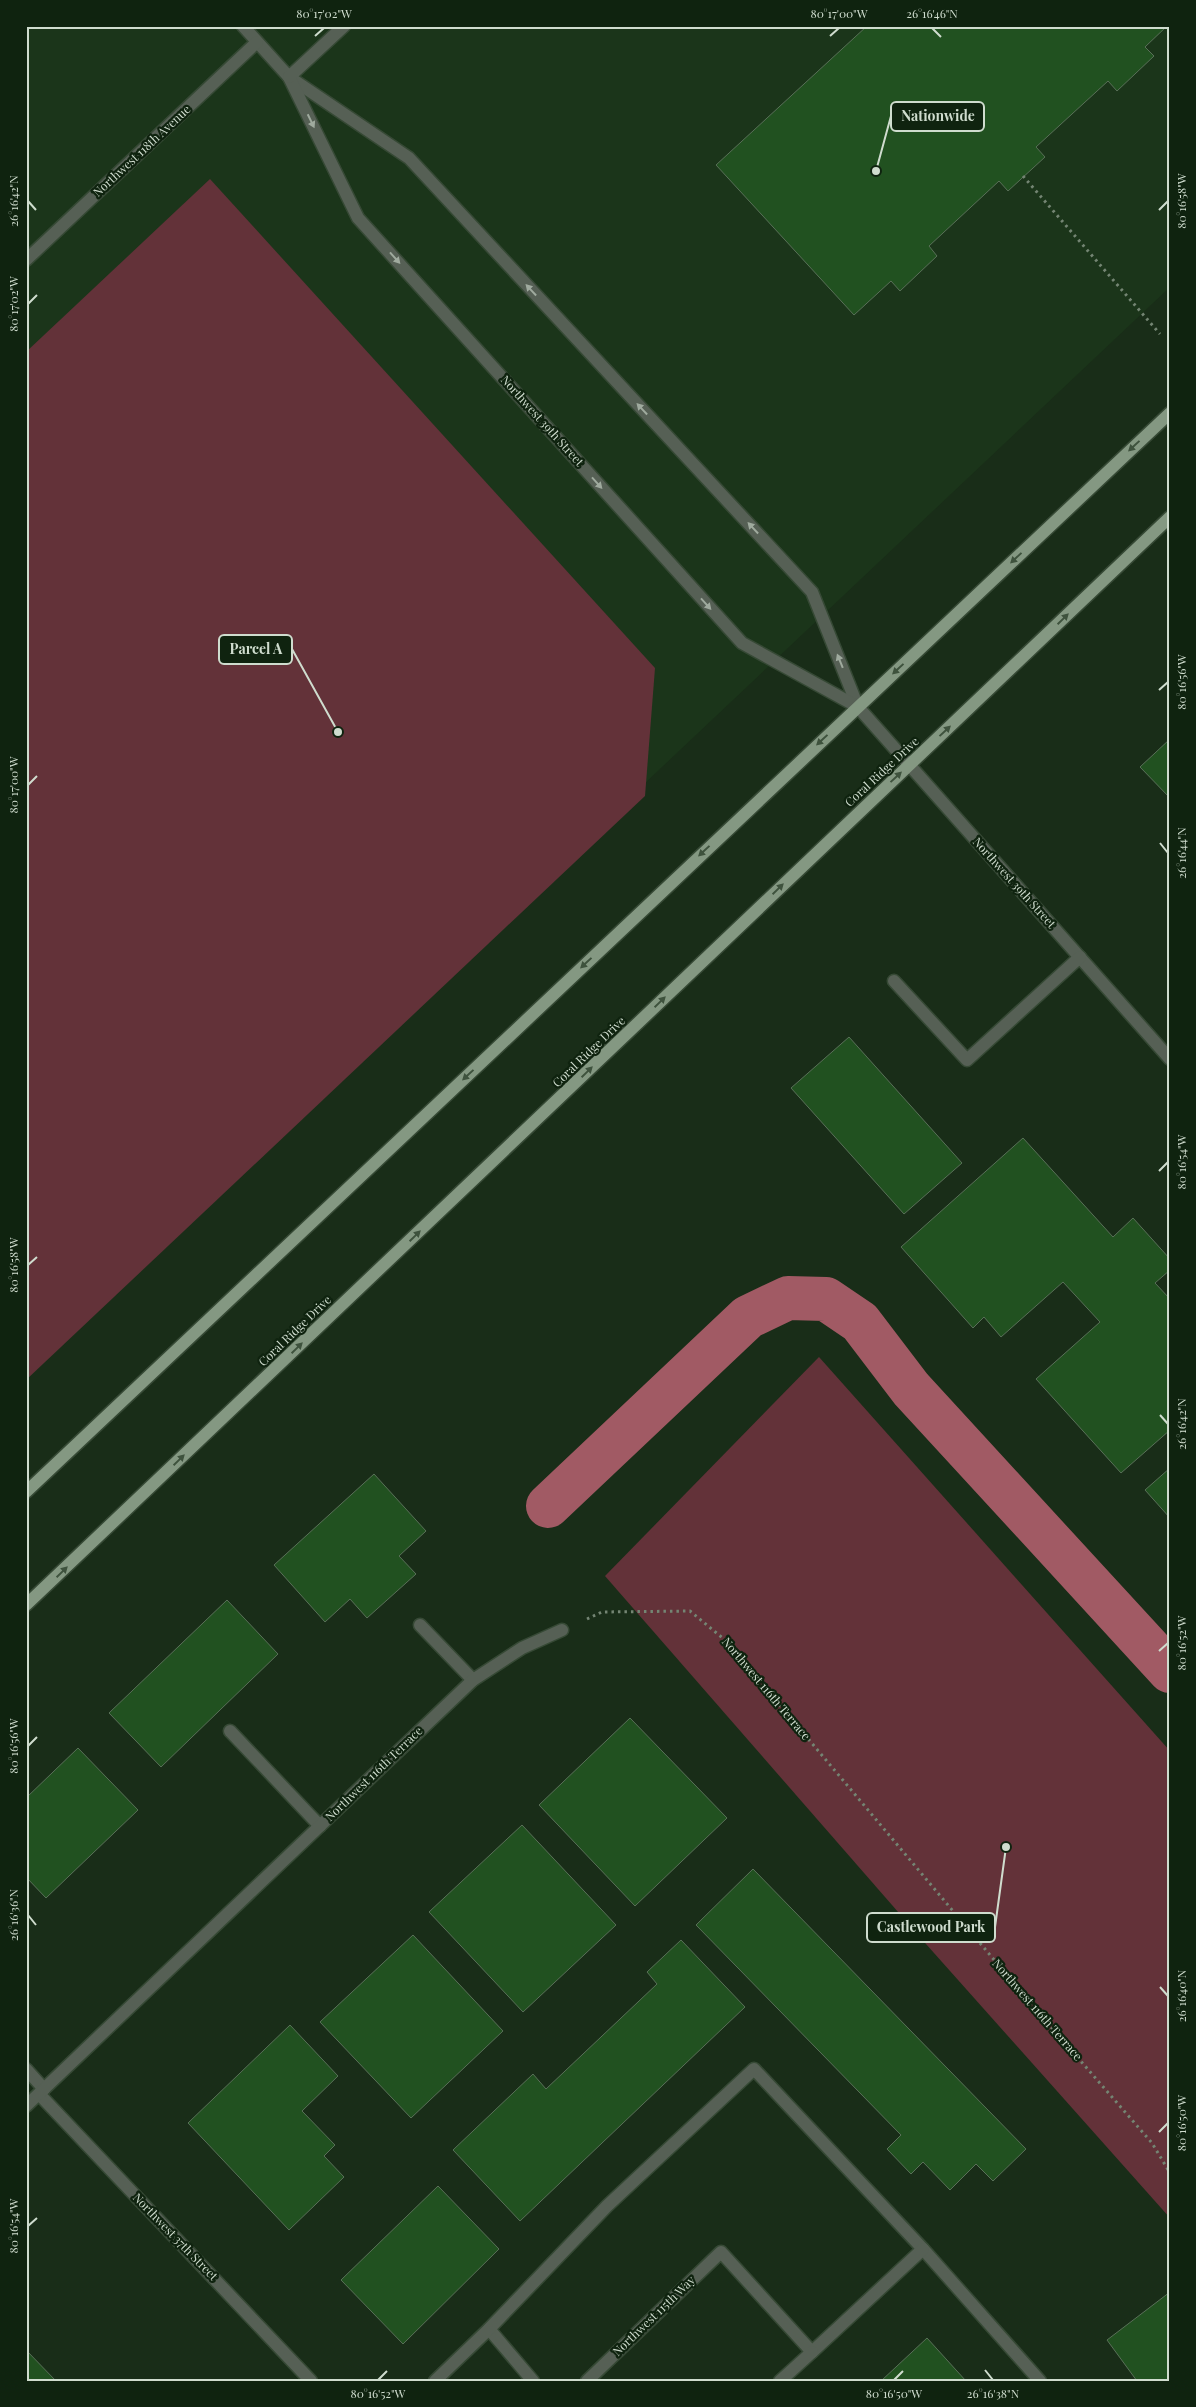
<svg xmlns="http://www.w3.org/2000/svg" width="1196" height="2407" font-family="'Playfair Display',serif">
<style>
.built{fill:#1b351a}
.green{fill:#633239}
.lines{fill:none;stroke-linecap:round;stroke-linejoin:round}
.canal{stroke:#a15a64;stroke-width:44}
.building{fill:#215120;stroke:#597058}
.minor-casing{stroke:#364935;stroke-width:15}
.major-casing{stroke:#364935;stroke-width:15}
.path{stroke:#748573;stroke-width:3;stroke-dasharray:2.5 4;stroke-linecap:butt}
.minor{stroke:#566055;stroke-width:12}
.major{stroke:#849882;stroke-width:12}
.oneway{fill:#9faa9e}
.oneway2{fill:#3e523d}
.ticks{fill:none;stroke:#cfdcce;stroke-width:2}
.labels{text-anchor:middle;stroke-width:4.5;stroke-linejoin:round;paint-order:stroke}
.street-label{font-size:12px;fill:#cfdcce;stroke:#0f230f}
.leader{fill:none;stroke:#cfdcce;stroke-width:2}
.callout-dot{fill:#cfdcce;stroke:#0f230f;stroke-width:2}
.callout{fill:#0f230f;stroke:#cfdcce;stroke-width:2}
.callout-label{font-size:14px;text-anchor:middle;font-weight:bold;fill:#cfdcce}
.neatline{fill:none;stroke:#cfdcce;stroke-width:2}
.ticks-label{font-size:12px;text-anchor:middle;fill:#cfdcce}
</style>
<rect width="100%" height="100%" fill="#192d18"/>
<path class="built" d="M26 26H1170V287L26 1368Z"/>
<g class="green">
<path d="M210 179 655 668 645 796 26 1380V352Z"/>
<path d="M819 1357 1170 1751V2218L926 1944 605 1576Z"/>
</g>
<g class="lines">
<path class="canal" d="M548 1506 748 1317 788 1298 826 1299 860 1322 911 1389 1170 1671"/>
</g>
<g class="building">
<path d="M867 26H1167L1145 47 1154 56 1117 91 1108 81 1036 147 1045 157 1008 191 999 181 929 246 937 256 900 291 891 281 854 315 716 165Z"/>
<path d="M1170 739V798L1140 767Z"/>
<path d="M849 1037 962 1163 904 1214 791 1088Z"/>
<path d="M1023 1138 1113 1237 1133 1218 1170 1259V1270L1155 1283 1170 1299V1430L1121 1473 1036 1379 1100 1322 1063 1282 1001 1337 984 1317 973 1328 901 1247Z"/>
<path d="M1170 1468V1518L1145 1490Z"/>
<path d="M374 1474 426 1531 399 1556 416 1574 367 1618 350 1599 325 1622 274 1565Z"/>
<path d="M227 1600 278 1654 161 1767 109 1713Z"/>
<path d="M630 1718 727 1818 635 1906 539 1805Z"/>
<path d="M78 1748 138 1810 46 1898 26 1877V1798Z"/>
<path d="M522 1825 616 1925 523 2012 429 1912Z"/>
<path d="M753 1869 1026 2149 993 2181 976 2164 950 2190 923 2162 911 2174 887 2149 901 2135 696 1925Z"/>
<path d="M413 1935 503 2031 411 2118 320 2022Z"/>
<path d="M681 1940 745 2007 520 2221 453 2150 533 2074 546 2089 657 1984 647 1972Z"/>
<path d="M290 2025 338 2076 302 2111 335 2145 324 2156 344 2177 289 2230 188 2123Z"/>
<path d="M438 2186 499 2249 403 2344 341 2280Z"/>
<path d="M1170 2292V2381H1137L1107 2340Z"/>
<path d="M927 2338 966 2381H881Z"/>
<path d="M26 2350 56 2381H26Z"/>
</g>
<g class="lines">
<defs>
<g id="minor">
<path d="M243 26 289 77 409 158 812 592 858 707"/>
<path d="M289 77 358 218 742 643 858 707 1170 1059"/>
<path d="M289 77 344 26"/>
<path d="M26 260 257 42"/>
<path d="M894 981 967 1060 1080 957"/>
<path d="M420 1625 473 1680"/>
<path d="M230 1731 320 1826"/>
<path d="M26 2069 44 2089"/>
<path d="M39 2094 311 2381"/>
<path d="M26 2106 473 1680 522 1648 562 1630"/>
<path d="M489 2329 533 2381"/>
<path d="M435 2381 489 2329 607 2206 754 2069 923 2249 1040 2381"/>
<path d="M587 2381 721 2252 812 2352 923 2249"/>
<path d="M780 2381 812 2352"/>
</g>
<g id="major">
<path d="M26 1492 1170 413"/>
<path d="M26 1605 1170 517"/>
</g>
</defs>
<use href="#minor" class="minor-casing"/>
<use href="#major" class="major-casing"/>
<g class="path">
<path d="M1023 176 1160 334"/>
<path d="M587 1619 602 1612 690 1611 725 1640 1038 2012 1152 2143 1170 2173"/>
</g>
<use href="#minor" class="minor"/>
<use href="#major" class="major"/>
</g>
<defs><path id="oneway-solid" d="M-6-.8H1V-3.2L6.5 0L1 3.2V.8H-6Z" transform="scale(1.25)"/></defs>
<g class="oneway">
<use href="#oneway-solid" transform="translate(311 121) rotate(64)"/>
<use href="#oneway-solid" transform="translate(395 258) rotate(48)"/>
<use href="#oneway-solid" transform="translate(531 290) rotate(-133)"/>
<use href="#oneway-solid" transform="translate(642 409) rotate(-133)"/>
<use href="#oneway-solid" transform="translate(597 483) rotate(48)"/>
<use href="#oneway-solid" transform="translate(753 528) rotate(-133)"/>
<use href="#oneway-solid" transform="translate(706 604) rotate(48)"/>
<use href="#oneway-solid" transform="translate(840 661) rotate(-112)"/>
</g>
<g class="oneway2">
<use href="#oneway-solid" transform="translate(1134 446) rotate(137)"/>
<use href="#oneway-solid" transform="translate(1016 558) rotate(137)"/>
<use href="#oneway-solid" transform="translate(1063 619) rotate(-44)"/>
<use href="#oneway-solid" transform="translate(898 669) rotate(137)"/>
<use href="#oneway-solid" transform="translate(945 731) rotate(-43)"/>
<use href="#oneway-solid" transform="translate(822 740) rotate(137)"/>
<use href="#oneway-solid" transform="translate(896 777) rotate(-43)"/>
<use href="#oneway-solid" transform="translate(704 851) rotate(137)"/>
<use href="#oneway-solid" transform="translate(778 889) rotate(-44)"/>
<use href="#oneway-solid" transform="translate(586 963) rotate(137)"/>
<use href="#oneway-solid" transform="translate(660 1002) rotate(-44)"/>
<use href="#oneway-solid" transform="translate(587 1072) rotate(-44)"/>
<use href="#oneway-solid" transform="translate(468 1075) rotate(137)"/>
<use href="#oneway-solid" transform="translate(415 1236) rotate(-44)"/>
<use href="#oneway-solid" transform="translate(297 1348) rotate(-44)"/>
<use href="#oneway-solid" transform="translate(179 1460) rotate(-44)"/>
<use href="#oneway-solid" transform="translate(62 1572) rotate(-44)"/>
</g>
<path class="ticks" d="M932 28 941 37M315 36 324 28M830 36 839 28M28 201 36 210M1159 210 1168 201M28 304 37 295M1159 690 1168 682M28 785 37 776M1160 843 1168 853M1159 1171 1168 1162M28 1265 37 1257M1160 1415 1168 1424M1159 1651 1168 1643M28 1746 37 1737M28 1915 36 1925M1160 1987 1168 1996M1159 2132 1168 2123M28 2226 37 2218M985 2370 993 2380M378 2380 387 2371M894 2380 903 2371"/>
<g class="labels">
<g class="street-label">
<text transform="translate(142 151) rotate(-43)" y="4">Northwest 118th Avenue</text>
<text transform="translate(542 421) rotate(48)" y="4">Northwest 39th Street</text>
<text transform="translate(882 772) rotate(-43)" y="4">Coral Ridge Drive</text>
<text transform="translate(1014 883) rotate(48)" y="4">Northwest 39th Street</text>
<text transform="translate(589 1052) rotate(-44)" y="4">Coral Ridge Drive</text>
<text transform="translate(295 1331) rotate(-44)" y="4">Coral Ridge Drive</text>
<text transform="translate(766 1689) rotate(50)" y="4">Northwest 116th Terrace</text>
<text transform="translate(374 1774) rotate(-44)" y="4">Northwest 116th Terrace</text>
<text transform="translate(1037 2010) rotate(49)" y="4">Northwest 116th Terrace</text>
<text transform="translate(175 2237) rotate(46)" y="4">Northwest 37th Street</text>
<text transform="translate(654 2316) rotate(-44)" y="4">Northwest 115th Way</text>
</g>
</g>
<path class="leader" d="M876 171L891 116M338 732L292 649M1006 1847L995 1927"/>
<g class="callout-dot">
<circle cx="876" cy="171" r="5"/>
<circle cx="338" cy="732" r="5"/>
<circle cx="1006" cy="1847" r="5"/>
</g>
<g class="callout">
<rect x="891" y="102" width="93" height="29" rx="5"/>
<rect x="219" y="635" width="73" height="29" rx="5"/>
<rect x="867" y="1913" width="128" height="29" rx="5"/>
</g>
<g class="callout-label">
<text x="938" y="121">Nationwide</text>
<text x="256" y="654">Parcel A</text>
<text x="931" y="1932">Castlewood Park</text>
</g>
<rect width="1196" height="2407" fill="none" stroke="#0f230f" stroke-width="55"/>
<rect x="28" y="28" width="1140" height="2352" class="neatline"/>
<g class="ticks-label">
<text x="324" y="18">80°17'02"W</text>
<text x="839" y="18">80°17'00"W</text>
<text x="932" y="18">26°16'46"N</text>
<text transform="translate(14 201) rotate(-90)" y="4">26°16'42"N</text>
<text transform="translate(1182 201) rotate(-90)" y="4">80°16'58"W</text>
<text transform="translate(14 304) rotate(-90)" y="4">80°17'02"W</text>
<text transform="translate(1182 682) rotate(-90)" y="4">80°16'56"W</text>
<text transform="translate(14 785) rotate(-90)" y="4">80°17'00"W</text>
<text transform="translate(1182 853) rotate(-90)" y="4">26°16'44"N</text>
<text transform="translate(1182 1162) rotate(-90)" y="4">80°16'54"W</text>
<text transform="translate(14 1265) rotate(-90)" y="4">80°16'58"W</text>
<text transform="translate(1182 1424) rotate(-90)" y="4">26°16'42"N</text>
<text transform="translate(1182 1643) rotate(-90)" y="4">80°16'52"W</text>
<text transform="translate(14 1746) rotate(-90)" y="4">80°16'56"W</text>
<text transform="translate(14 1915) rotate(-90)" y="4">26°16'36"N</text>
<text transform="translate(1182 1996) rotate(-90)" y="4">26°16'40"N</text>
<text transform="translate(1182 2123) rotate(-90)" y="4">80°16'50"W</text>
<text transform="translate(14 2226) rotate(-90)" y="4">80°16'54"W</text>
<text x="378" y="2398">80°16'52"W</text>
<text x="894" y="2398">80°16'50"W</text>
<text x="993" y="2398">26°16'38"N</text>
</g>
</svg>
